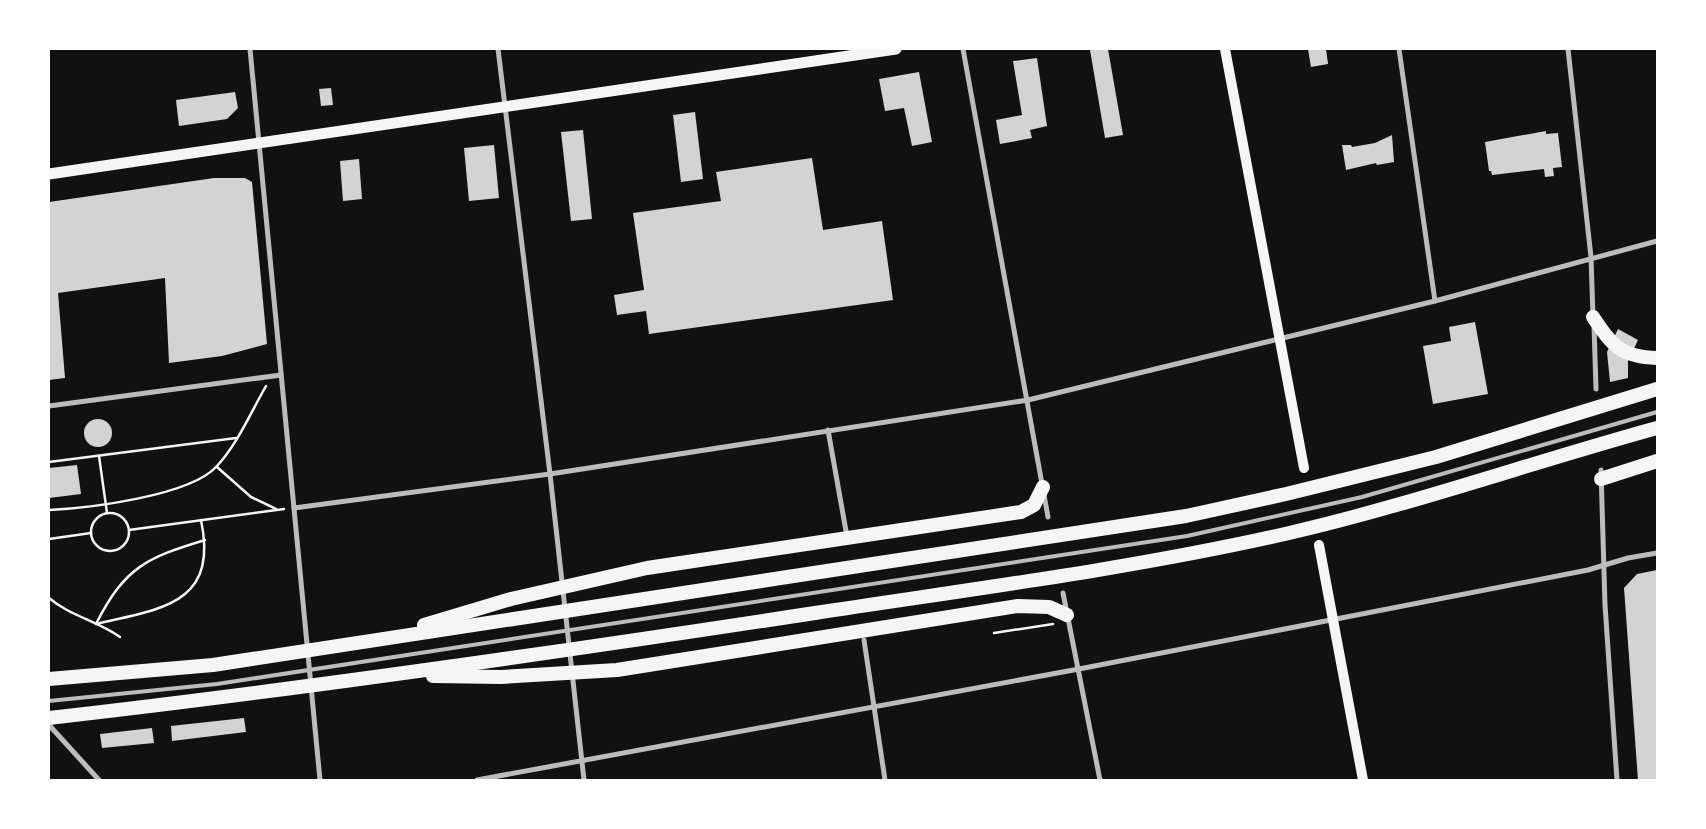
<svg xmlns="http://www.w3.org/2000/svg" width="1706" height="829" font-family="'Alegreya Sans',sans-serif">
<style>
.building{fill:#d3d3d3}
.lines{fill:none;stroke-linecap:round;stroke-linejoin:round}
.path{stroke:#f5f5f5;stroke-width:2.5}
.service{stroke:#bcbcbc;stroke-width:4}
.minor{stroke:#bcbcbc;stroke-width:5}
.secondary{stroke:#f5f5f5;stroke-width:10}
.primary{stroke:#f5f5f5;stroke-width:11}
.motorway{stroke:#f5f5f5;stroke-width:14}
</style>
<rect width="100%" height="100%" fill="#111"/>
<g class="building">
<path d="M1108 49 1123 135 1105 138 1090 50Z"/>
<path d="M1308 49H1326L1328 64 1311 67Z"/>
<path d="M1037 58 1047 126 1030 130 1032 138 1000 144 996 120 1022 115 1013 61Z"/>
<path d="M919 72 932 142 912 146 904 108 885 111 879 79Z"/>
<path d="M331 88 333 105 321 106 319 89Z"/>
<path d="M235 92 238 108 227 119 179 126 176 100Z"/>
<path d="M695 112 703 179 681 182 673 115Z"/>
<path d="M583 130 592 219 571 221 561 132Z"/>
<path d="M1546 131V134L1558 133 1562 167 1553 168 1554 176 1545 177 1544 169 1492 175 1491 171H1489L1485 142Z"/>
<path d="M1392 135 1394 162 1377 165 1376 163 1346 170 1342 145H1351L1352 147 1375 143Z"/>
<path d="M494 145 499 198 469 201 464 148Z"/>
<path d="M812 158 823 230 882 221 893 300 649 334 646 311 617 315 614 295 644 290 633 213 721 201 716 172Z"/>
<path d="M359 159 362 199 343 201 340 161Z"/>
<path d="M214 178H245L252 182 267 344 222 356 169 363 165 278 58 293 65 378 49 380V202Z"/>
<path d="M1475 322 1488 394 1433 404 1423 346 1451 341 1449 327Z"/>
<path d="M1618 329 1638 340 1628 361V378L1610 382 1607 352Z"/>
<circle cx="98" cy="433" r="14"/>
<path d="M77 465 81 494 49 498V468Z"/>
<path d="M1657 570V780H1638L1624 588 1637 574Z"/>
<path d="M244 718 246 732 172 741 171 726Z"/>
<path d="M152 728 154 743 102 748 100 734Z"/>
</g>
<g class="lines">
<g class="path">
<path d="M99 456 107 513"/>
<path d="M49 462 236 438"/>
<path d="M217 467 251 497 276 509"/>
<path d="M49 510C89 508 189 496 216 467 237 445 251 412 266 386"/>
<circle cx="110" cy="532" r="19"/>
<path d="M129 530 284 509"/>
<path d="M49 539 91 533"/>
<path d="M49 598C70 616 98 621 120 637"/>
<path d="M96 624C160 609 219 605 201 520"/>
<path d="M96 624C125 567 146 558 205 540"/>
<path d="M994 633 1053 624"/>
</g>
<path class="service" d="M49 701 217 684 1187 536 1362 497 1657 412"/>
<g class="minor">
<path d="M250 49 320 780"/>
<path d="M498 49 550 474 584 780"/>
<path d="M963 49 1048 517"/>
<path d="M1399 49 1435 301"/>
<path d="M1568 49 1591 257 1593 317"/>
<path d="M1594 325 1596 389"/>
<path d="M49 406 281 375"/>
<path d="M828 430 846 531"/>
<path d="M1601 470 1605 605 1617 780"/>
<path d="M294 508 550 474 1028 400 1435 301 1657 241"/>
<path d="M1063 593 1100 780"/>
<path d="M864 640 885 780"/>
<path d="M49 725 99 780"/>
<path d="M477 780 1079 669 1588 570 1628 558 1657 553"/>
</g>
<g class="secondary">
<path d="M1225 49 1304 468"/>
<path d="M1319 545 1363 780"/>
</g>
<path class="primary" d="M49 174 896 49"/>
<g class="motorway">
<path d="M1593 317C1612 345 1620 357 1657 358"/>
<path d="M1601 479 1657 461"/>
<path d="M424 625 511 599 647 568 1021 512 1034 505 1043 487"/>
<path d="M433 676 501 677 617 670 1018 606 1049 607 1067 615"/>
<path d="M49 679 213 665 1186 516 1286 494 1436 457 1657 389"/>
<path d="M49 718C305 689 560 652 815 613 972 589 1130 569 1285 534 1411 505 1533 462 1657 428"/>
</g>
</g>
<rect width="1706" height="829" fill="none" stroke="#ffffff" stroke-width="100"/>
</svg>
